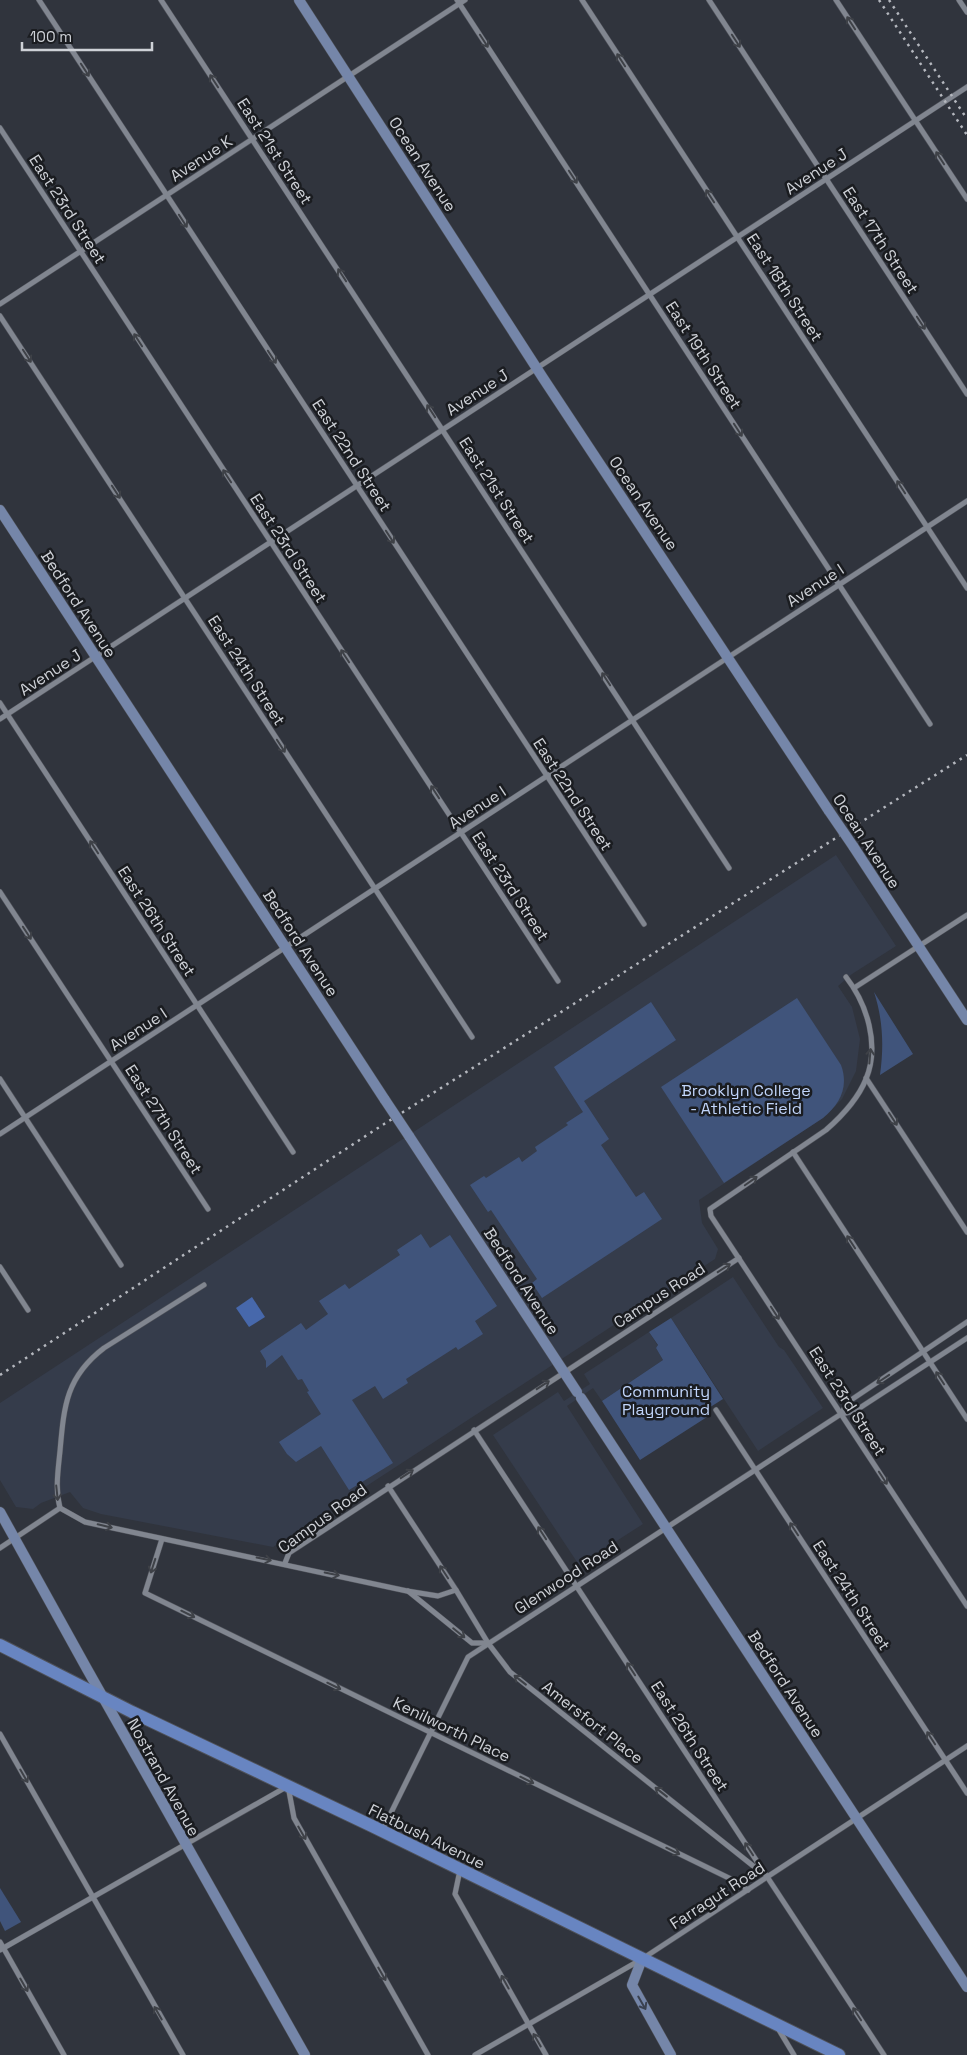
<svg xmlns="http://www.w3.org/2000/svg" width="967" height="2055" font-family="'Space Grotesk',sans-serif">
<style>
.built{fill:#353c4b}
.green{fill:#40547b}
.water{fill:#4768ab}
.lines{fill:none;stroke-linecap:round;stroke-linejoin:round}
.street-casing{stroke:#4f525a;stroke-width:6}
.secondary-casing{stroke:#4f525a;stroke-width:11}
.primary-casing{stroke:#4f525a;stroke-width:14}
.street{stroke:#818690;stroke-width:5}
.secondary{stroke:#7586a9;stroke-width:10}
.primary{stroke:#6885c1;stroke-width:12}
.rail{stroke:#b4b7be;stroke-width:2.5;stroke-dasharray:2.5 5;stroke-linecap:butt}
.secondary-bridge-casing{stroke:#4f525a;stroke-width:11;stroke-linecap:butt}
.secondary-bridge{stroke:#7586a9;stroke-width:10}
.oneway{stroke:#3e4147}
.oneway2{stroke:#3a4150}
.labels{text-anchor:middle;stroke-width:5;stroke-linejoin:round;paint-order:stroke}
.street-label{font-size:16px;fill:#ced1d7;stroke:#1a1c20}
.park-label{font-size:16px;fill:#c1d5fb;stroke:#1a1c20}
</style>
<rect width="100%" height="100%" fill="#30343d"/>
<g class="built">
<path d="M836 855 896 946 852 974 838 986 852 1007 860 1039 856 1071 842 1099 823 1118 699 1200 702 1223 718 1249 715 1259 273 1547 101 1514 83 1508 70 1492 41 1503 33 1509 16 1507 0 1480V1403Z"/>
<path d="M733 1277 779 1347 784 1350 823 1408 758 1451 671 1318Z"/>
<path d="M649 1332 658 1346 656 1348 663 1360 602 1401 593 1388 567 1406 643 1524 579 1565 493 1435 558 1392 564 1401 590 1384 584 1374Z"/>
</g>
<g class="green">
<path d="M874 992 913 1054 880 1075C884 1046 883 1020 874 992Z"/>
<path d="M797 998 841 1065C849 1087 840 1104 823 1118L724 1183 661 1087Z"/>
<path d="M651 1002 676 1040 584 1101 609 1139 601 1145 636 1197 644 1192 662 1219 542 1298 532 1283 537 1279 491 1210 488 1212 470 1185 484 1176 486 1178 519 1157 522 1162 537 1151 535 1147 568 1125 566 1123 583 1112 554 1067Z"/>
<path d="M421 1234 430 1248 450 1235 497 1306 475 1321 483 1334 458 1350 456 1347 406 1379 408 1383 383 1399 375 1386 352 1400 393 1463 349 1490 321 1446 296 1462 287 1454 279 1442 321 1414 307 1392 309 1391 302 1379 298 1380 282 1355 266 1368V1361L260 1351 301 1323 306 1330 328 1314 319 1301 345 1284 349 1289 400 1255 397 1250Z"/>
<path d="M671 1318 723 1399 704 1411 707 1417 640 1460 602 1401 663 1360 656 1348 658 1345 649 1332Z"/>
<path d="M0 1888 21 1922 5 1931 0 1921Z"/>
</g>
<path class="water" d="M252 1297 265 1317 249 1327 236 1308Z"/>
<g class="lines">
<defs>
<g id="street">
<path d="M39 0 644 924"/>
<path d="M161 0 729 868"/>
<path d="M457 0 930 724"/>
<path d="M582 0 967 588"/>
<path d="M709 0 967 394"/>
<path d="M836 0 967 199"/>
<path d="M959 0 967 12"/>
<path d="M0 128 558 981"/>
<path d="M0 304 465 0"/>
<path d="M0 316 472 1037"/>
<path d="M0 703 293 1152"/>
<path d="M0 719 967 87"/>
<path d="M0 892 208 1209"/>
<path d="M846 977C867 1004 880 1045 866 1079 858 1099 842 1116 826 1130L710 1209 711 1216 967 1606"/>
<path d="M854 988 967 915"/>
<path d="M866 1078 967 1232"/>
<path d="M0 1079 121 1265"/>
<path d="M0 1134 967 501"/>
<path d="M793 1152 967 1419"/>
<path d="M0 1267 28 1310"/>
<path d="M204 1285 104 1348C66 1377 64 1406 60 1451 58 1471 55 1489 60 1508L85 1522 407 1591 438 1596 456 1590"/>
<path d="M716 1410 967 1793"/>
<path d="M841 1414 848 1402 967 1322"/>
<path d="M474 1430 884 2055"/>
<path d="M388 1486 456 1590 488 1643 510 1672 762 1873"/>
<path d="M162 1539 145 1593 735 1881 748 1890"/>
<path d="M0 1548 60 1508"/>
<path d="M285 1563 289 1553 739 1258"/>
<path d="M408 1591 472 1643H488"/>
<path d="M0 1734 183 2055"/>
<path d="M382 1831 468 1657 841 1414 855 1411 967 1338"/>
<path d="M460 1870 455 1894 546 2055"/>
<path d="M0 1942 64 2055"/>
<path d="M0 1950 288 1786 294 1818 428 2055"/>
<path d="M779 2030 794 2055"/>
<path d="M475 2055 642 1959 967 1746"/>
</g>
<g id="secondary">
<path d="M299 0 543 378 829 811"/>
<path d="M0 510 385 1100"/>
<path d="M853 846 967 1020"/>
<path d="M409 1136 577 1392"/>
<path d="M581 1398 967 1987"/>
<path d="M0 1512 87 1669 305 2055"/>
<path d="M642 1959 632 1985 671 2055"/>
</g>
<path id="primary" d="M0 1645 132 1712 372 1826 839 2055"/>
</defs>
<use href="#street" class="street-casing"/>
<use href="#secondary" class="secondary-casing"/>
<use href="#primary" class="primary-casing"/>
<use href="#street" class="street"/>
<use href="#secondary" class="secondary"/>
<use href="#primary" class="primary"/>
<g class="rail">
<path d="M879 0 967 135"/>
<path d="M889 0 967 119"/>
<path d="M0 1375 381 1126 967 755"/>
</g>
<defs>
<g id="secondary-bridge">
<path d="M829 811 853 846"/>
<path d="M385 1100 409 1136"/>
</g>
</defs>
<use href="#secondary-bridge" class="secondary-bridge-casing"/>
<use href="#secondary-bridge" class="secondary-bridge"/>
</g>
<defs><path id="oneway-shaft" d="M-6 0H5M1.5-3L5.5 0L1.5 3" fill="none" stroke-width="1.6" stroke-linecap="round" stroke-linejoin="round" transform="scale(1.25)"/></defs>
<g class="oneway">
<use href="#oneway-shaft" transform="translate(851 23) rotate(-123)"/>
<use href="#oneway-shaft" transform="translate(484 41) rotate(57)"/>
<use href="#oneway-shaft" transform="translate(736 41) rotate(57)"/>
<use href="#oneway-shaft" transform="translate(621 60) rotate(-123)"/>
<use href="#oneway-shaft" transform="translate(85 70) rotate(57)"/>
<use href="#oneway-shaft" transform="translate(214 81) rotate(-123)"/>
<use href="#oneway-shaft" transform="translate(940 158) rotate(-123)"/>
<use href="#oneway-shaft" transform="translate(573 177) rotate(57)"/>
<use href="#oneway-shaft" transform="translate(710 196) rotate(-123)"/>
<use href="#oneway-shaft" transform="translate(183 221) rotate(57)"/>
<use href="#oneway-shaft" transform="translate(342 275) rotate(-123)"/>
<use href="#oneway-shaft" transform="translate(921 323) rotate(57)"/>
<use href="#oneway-shaft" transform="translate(138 340) rotate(-123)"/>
<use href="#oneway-shaft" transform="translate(27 356) rotate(57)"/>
<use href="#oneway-shaft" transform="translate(272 357) rotate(57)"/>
<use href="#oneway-shaft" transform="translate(431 411) rotate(-123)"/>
<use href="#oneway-shaft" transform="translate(738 430) rotate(57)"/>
<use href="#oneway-shaft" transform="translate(227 476) rotate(-123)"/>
<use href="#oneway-shaft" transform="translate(901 487) rotate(-123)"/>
<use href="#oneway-shaft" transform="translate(116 492) rotate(57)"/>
<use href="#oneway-shaft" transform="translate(390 537) rotate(57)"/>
<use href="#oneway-shaft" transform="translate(345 656) rotate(-123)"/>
<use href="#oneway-shaft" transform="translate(606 679) rotate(-123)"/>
<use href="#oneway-shaft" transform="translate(281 746) rotate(57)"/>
<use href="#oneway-shaft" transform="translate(435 792) rotate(-123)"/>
<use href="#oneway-shaft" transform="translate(94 847) rotate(-123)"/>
<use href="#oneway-shaft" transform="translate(27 933) rotate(57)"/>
<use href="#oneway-shaft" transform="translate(870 1056) rotate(-85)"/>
<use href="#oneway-shaft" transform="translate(893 1119) rotate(57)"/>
<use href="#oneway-shaft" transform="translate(751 1181) rotate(-35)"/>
<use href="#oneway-shaft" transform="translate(851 1242) rotate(-123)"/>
<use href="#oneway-shaft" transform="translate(724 1268) rotate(-33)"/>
<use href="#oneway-shaft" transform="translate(775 1313) rotate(57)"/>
<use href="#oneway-shaft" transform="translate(940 1378) rotate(-123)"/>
<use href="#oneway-shaft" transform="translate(883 1379) rotate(146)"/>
<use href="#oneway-shaft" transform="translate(543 1385) rotate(-33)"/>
<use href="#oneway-shaft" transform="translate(407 1474) rotate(-33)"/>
<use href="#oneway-shaft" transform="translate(883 1478) rotate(57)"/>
<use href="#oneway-shaft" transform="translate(57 1493) rotate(84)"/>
<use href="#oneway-shaft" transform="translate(105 1526) rotate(13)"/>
<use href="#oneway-shaft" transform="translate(794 1529) rotate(-123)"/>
<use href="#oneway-shaft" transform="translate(542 1533) rotate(-123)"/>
<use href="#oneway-shaft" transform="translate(264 1559) rotate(11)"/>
<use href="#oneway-shaft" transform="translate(153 1566) rotate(108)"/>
<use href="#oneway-shaft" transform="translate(444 1572) rotate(-123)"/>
<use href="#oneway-shaft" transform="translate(332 1574) rotate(12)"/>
<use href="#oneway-shaft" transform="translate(188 1614) rotate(26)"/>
<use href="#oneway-shaft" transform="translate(459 1633) rotate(39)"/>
<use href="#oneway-shaft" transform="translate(631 1669) rotate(-123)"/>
<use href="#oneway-shaft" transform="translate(520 1680) rotate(-142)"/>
<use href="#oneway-shaft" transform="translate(334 1686) rotate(26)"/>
<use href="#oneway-shaft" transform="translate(931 1738) rotate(-123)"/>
<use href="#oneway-shaft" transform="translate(24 1776) rotate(60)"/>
<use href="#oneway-shaft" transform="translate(527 1780) rotate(26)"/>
<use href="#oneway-shaft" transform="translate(661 1792) rotate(-142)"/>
<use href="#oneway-shaft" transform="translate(302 1833) rotate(60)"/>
<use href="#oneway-shaft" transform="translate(749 1849) rotate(-123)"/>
<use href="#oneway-shaft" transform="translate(673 1851) rotate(26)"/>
<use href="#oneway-shaft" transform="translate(382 1974) rotate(60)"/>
<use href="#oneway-shaft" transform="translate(505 1982) rotate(-119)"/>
<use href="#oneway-shaft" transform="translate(24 1985) rotate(60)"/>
<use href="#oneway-shaft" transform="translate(158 2013) rotate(-120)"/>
<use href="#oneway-shaft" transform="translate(857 2014) rotate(-123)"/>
<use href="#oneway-shaft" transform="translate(537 2040) rotate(-120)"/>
</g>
<use class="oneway2" href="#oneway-shaft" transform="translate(642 2003) rotate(60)"/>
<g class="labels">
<g class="street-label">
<text transform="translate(275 151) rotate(57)" y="6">East 21st Street</text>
<text transform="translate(201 158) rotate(-33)" y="6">Avenue K</text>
<text transform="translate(423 164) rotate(57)" y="6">Ocean Avenue</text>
<text transform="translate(816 171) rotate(-33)" y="6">Avenue J</text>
<text transform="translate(68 209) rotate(57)" y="6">East 23rd Street</text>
<text transform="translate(881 240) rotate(57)" y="6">East 17th Street</text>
<text transform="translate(785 287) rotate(57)" y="6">East 18th Street</text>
<text transform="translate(704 355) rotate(57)" y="6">East 19th Street</text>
<text transform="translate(477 392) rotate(-33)" y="6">Avenue J</text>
<text transform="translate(352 455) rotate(57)" y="6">East 22nd Street</text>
<text transform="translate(497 490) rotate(57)" y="6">East 21st Street</text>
<text transform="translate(644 503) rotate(56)" y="6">Ocean Avenue</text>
<text transform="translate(289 548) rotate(57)" y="6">East 23rd Street</text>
<text transform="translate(815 585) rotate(-33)" y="6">Avenue I</text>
<text transform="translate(79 604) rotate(57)" y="6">Bedford Avenue</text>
<text transform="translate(247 670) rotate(57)" y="6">East 24th Street</text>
<text transform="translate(50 672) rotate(-33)" y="6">Avenue J</text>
<text transform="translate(573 794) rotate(57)" y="6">East 22nd Street</text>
<text transform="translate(477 807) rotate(-33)" y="6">Avenue I</text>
<text transform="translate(867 841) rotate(57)" y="6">Ocean Avenue</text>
<text transform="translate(511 886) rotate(57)" y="6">East 23rd Street</text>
<text transform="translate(157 921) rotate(57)" y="6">East 26th Street</text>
<text transform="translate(301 943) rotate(57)" y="6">Bedford Avenue</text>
<text transform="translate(138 1029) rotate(-33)" y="6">Avenue I</text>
<text transform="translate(164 1119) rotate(57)" y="6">East 27th Street</text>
<text transform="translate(522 1281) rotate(57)" y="6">Bedford Avenue</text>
<text transform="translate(659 1295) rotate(-33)" y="6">Campus Road</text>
<text transform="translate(848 1401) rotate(57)" y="6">East 23rd Street</text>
<text transform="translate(322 1518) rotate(-36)" y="6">Campus Road</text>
<text transform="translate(566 1577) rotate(-33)" y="6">Glenwood Road</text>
<text transform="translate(852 1595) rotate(57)" y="6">East 24th Street</text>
<text transform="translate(786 1684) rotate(57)" y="6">Bedford Avenue</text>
<text transform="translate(593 1722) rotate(38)" y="6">Amersfort Place</text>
<text transform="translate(452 1729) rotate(26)" y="6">Kenilworth Place</text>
<text transform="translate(690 1736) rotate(57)" y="6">East 26th Street</text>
<text transform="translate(164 1777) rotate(61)" y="6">Nostrand Avenue</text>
<text transform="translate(427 1836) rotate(26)" y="6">Flatbush Avenue</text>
<text transform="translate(717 1895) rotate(-33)" y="6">Farragut Road</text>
</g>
<g class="park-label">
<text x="746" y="1096">Brooklyn College<tspan x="746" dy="18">- Athletic Field</tspan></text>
<text x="666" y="1397">Community<tspan x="666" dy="18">Playground</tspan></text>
</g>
</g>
<path d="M22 42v8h130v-8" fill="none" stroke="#ced1d7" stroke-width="2.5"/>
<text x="30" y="42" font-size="15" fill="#ced1d7" stroke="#1a1c20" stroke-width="4" paint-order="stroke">100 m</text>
</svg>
